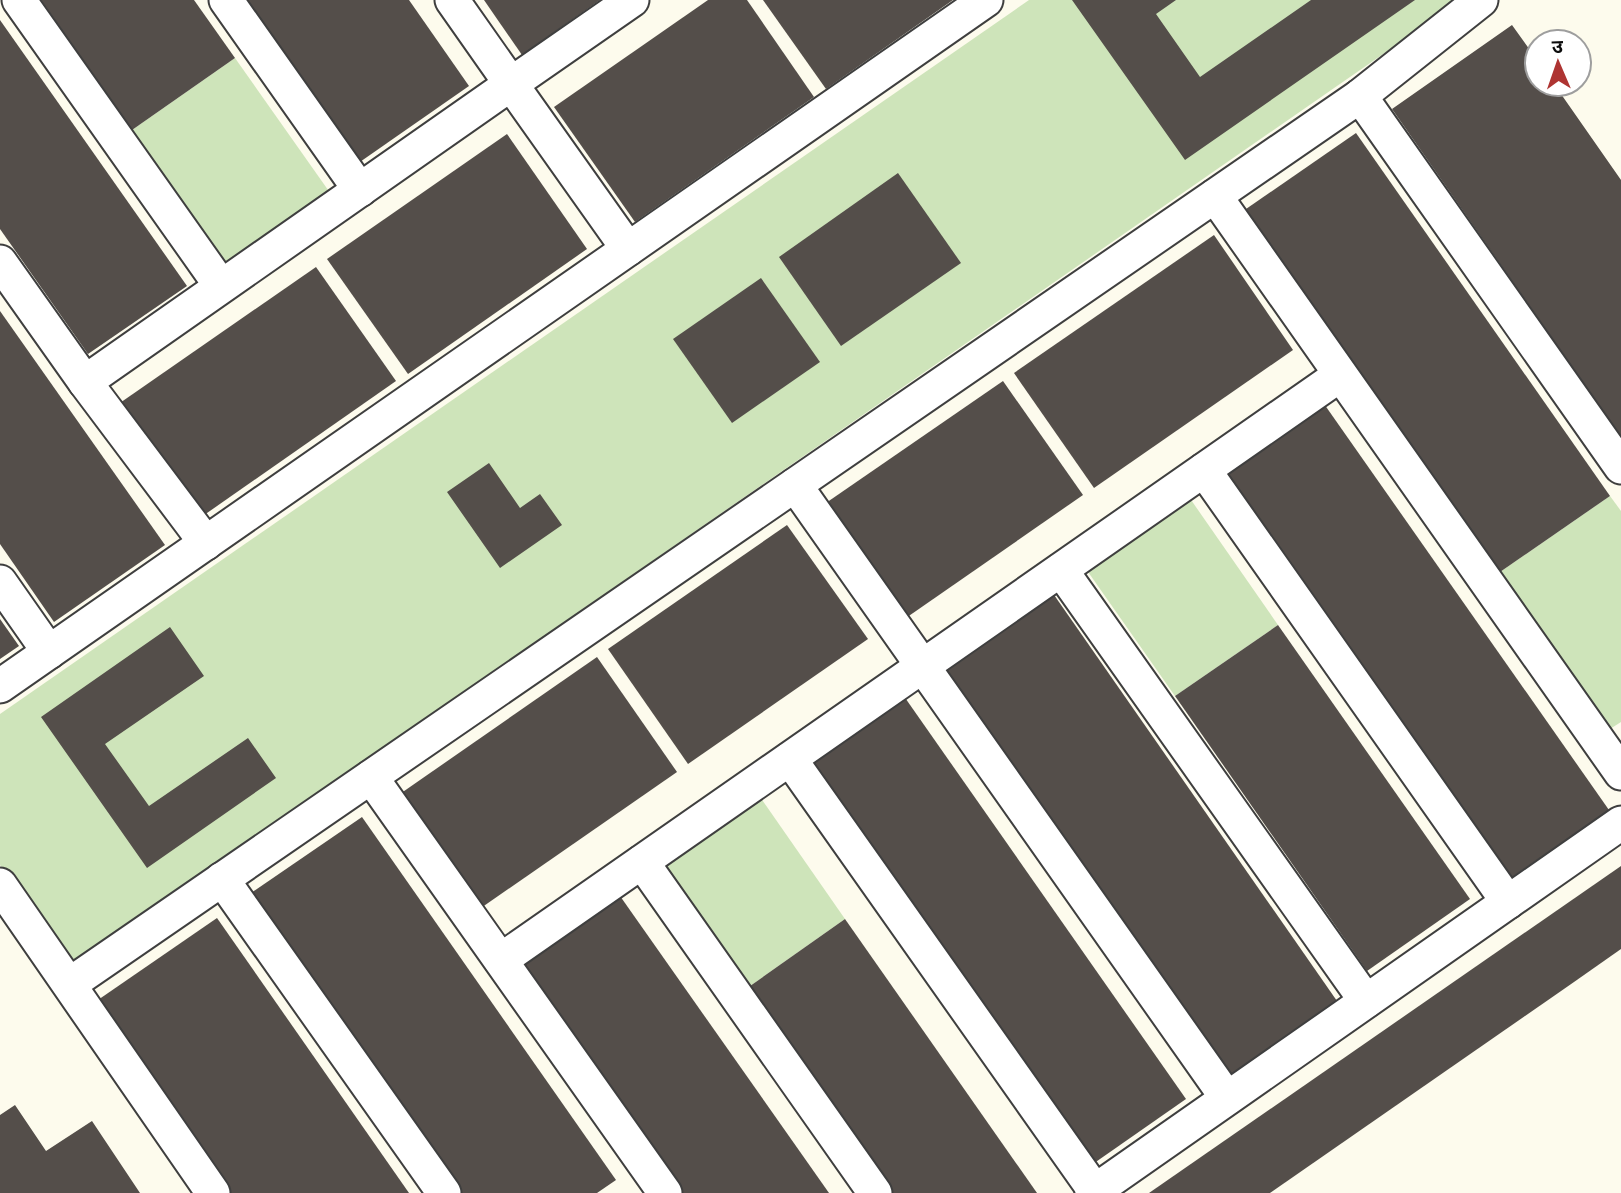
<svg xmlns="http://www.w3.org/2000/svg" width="1621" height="1193" font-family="'Playfair Display','Noto Sans Devanagari',serif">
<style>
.green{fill:#cee4ba}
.building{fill:#544e4a}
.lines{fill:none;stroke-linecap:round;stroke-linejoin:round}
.minor-casing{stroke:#3f3f3f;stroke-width:37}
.minor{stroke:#fff;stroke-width:33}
</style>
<rect width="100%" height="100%" fill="#fdfbed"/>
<g class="green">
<path d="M1029 0H1461L70 965 0 865V714Z"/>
<path d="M235 58 333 197 230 269 132 130Z"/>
<path d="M1610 496 1621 511V722L1610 729 1500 572Z"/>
<path d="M1189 497 1278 625 1175 696 1086 569Z"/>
<path d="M760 797 845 919 743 991 657 869Z"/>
</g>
<g class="building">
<path d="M41 0H194L235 58 132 130Z"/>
<path d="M242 0H409L469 86 357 164Z"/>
<path d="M484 0H600L522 55Z"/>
<path d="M708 0H747L814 97 635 222 554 107Z"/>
<path d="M763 0H953L826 89Z"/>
<path d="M1072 0H1176L1156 14 1200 77 1311 0H1415L1185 160Z"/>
<path d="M0 20 187 286 88 354 0 229Z"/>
<path d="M1512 25 1537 60V84H1554L1621 180V437L1392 109Z"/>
<path d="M1356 133 1610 496 1500 572 1246 209Z"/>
<path d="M507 134 587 249 408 374 327 259Z"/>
<path d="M898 173 961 263 841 346 779 257Z"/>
<path d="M1214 235 1293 350 1094 488 1014 373Z"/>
<path d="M316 267 396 381 197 520 117 405Z"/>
<path d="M761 278 820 362 732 423 673 339Z"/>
<path d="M0 311 165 545 54 622 0 544Z"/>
<path d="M1003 381 1083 495 903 620 823 505Z"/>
<path d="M1322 401 1609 810 1511 878 1224 469Z"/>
<path d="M489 463 520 508 540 494 562 525 500 568 447 492Z"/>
<path d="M787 525 868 639 688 764 608 649Z"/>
<path d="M1052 592 1337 1001 1227 1077 941 669Z"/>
<path d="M0 619 19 646 0 659Z"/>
<path d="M1278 625 1470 899 1367 971 1175 696Z"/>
<path d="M170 627 204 676 105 744 149 806 248 738 276 778 147 868 41 717Z"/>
<path d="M597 657 677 772 478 910 397 796Z"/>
<path d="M901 692 1186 1099 1090 1166 804 758Z"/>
<path d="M362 817 616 1180 597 1193H461L251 893Z"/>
<path d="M1621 866V949L1574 982 1270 1193H1149Z"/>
<path d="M613 886 829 1193H683L516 954Z"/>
<path d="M217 918 409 1193H229L95 1002Z"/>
<path d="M845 919 1037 1193H884L743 991Z"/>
<path d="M15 1105 46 1151 92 1121 140 1193H0V1115Z"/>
</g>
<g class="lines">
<defs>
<g id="minor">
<path d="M19 0 221 286"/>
<path d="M226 0 360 190"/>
<path d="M452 0 511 84 632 0"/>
<path d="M1360 96 1621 467"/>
<path d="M1215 196 1621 773"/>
<path d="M0 262 85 382"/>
<path d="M1204 470 1508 902"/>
<path d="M795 485 1227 1098"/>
<path d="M206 543 85 382 511 84 628 249"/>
<path d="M1061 570 1366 1001"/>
<path d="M0 582 49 652"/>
<path d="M0 686 986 0"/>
<path d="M790 759 1095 1191"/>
<path d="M371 777 665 1193"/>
<path d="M642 862 875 1193"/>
<path d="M222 879 444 1193"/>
<path d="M0 885 213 1193"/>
<path d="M501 960 1340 375"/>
<path d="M70 984 1360 96 1481 0"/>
<path d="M1092 1193 1621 823"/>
</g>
</defs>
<use href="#minor" class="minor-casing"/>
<use href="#minor" class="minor"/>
</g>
<g transform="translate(1558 63) rotate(358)"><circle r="33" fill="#ffffff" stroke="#9e9e9e" stroke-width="2"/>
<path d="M0-5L12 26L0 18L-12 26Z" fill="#ae3432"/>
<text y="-10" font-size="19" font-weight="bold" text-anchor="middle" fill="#0c0c0c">उ</text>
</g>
</svg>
